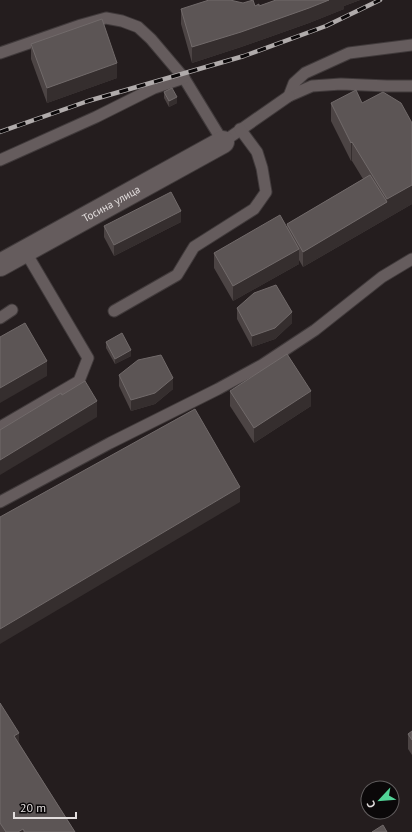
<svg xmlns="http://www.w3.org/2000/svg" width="412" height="832" font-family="'PT Sans',sans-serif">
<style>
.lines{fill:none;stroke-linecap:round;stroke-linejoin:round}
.lane-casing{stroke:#403a3b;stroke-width:13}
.street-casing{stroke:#403a3b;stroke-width:24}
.lane{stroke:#655c5d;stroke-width:11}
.street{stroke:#655c5d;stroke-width:22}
.rail-casing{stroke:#b0abab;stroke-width:4.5}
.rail{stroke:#0b0809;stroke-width:3;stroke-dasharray:9;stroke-linecap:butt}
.wall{fill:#4c4444}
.shaded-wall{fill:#352e2e}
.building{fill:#5c5555;stroke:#716a6a}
.labels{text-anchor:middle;stroke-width:3;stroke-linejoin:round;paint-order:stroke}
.street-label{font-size:11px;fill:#e2dddd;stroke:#0b0809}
</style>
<rect width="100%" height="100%" fill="#241d1e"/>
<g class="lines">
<defs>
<g id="lane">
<path d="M412 45 349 53 305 73 294 83 289 96 312 86 341 84 387 86H412"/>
<path d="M0 53 81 25 106 18 122 21 138 27 151 39 184 78 223 142 289 96"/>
<path d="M0 160 96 117 154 88 184 78"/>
<path d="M114 311 177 275 194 247 254 209 266 192 262 168 257 152 240 129"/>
<path d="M0 318 12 310"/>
<path d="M0 427 79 381 88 358 25 251"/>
<path d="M0 502 110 443 218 389 262 365 315 330 382 277 412 259"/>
</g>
<g id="street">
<path id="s1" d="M0 265 223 142"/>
</g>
</defs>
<use href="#lane" class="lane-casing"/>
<use href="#street" class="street-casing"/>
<use href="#lane" class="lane"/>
<use href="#street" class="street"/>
<defs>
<path id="rail" d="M0 132 88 101 244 56 326 26 380 0"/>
</defs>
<use href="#rail" class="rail-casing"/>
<use href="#rail" class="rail"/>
</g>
<g class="wall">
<path d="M276 0H360L344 6V9L309 23 241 47 192 63 181 24V9L255 6H259Z"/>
<path d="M31 44 117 78 47 103 31 59Z"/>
<path d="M164 92 177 103 169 107 164 98Z"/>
<path d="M331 103H362L412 123V113V204L303 267 299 260V264L233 301 214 268V253L287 227V224L363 179 352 161H351L331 121Z"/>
<path d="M181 222 114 256 104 237V226Z"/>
<path d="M237 308 292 323 275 339 252 347 237 319Z"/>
<path d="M106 342 131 356 115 364 106 348Z"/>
<path d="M119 375 173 389 155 404 131 411 119 386Z"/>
<path d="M230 391 311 406 254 443 230 406Z"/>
<path d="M0 703 19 743 75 832H0Z"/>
<path d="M412 731V755L408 749V734Z"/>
</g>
<g class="shaded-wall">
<path d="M329 0H360L344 6V9L309 23 241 47 192 63V47Z"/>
<path d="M117 63V78L47 103V88Z"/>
<path d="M177 97V103L169 107V101Z"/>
<path d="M352 142V161H351V143Z"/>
<path d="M412 185V204L303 267V252L387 202V199Z"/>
<path d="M181 211V222L114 256V245Z"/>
<path d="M299 249V264L233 301V286Z"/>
<path d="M292 312V323L275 339 252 347V336Z"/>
<path d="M131 350V356L115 364V359Z"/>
<path d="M47 361V376L0 403V388Z"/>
<path d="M173 378V389L155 404 131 411V400Z"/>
<path d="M311 391V406L254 443V428Z"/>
<path d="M97 401V417L0 475V460Z"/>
<path d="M240 487V502L0 644V629Z"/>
<path d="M19 733V758L14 736Z"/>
<path d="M23 829V832H18Z"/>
</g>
<g class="building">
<path d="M209 0H230L243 3 253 0 255 6 259 4V6L276 0H329L309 8 241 32 192 47 181 9Z"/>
<path d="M102 19 117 63 47 88 31 44Z"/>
<path d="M172 88 177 97 169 101 164 92Z"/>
<path d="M356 90 362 103 383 92 401 103 412 123V185L387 199 352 142 351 143 331 103Z"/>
<path d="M370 175 387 202 303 252 287 224Z"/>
<path d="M171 192 181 211 114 245 104 226Z"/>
<path d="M280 215 299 249 233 286 214 253Z"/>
<path d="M276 285 292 312 275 328 252 336 237 308 254 293Z"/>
<path d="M25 323 47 361 0 388V337Z"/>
<path d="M122 333 131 350 115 359 106 342Z"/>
<path d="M287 354 311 391 254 428 230 391Z"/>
<path d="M161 355 173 378 155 393 131 400 119 375 138 360Z"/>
<path d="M85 381 97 401 0 460V430L61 393 62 395Z"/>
<path d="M195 409 240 487 0 629V517Z"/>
<path d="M0 703 19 733 14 736 75 832H25L23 829 18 832H6L0 823Z"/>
<path d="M412 731V740L408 734Z"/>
<path d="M383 825 387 832H372Z"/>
</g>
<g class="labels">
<g class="street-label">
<text dy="4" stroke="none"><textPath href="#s1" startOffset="127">Тосина улица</textPath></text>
</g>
</g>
<g transform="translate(380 800) rotate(244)"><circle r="19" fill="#0b0809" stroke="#615d5e"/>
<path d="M0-3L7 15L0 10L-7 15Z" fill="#52d397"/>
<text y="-6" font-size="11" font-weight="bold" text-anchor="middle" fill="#e2dddd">С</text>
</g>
<path d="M14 812v6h62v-6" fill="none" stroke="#e2dddd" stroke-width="2"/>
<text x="20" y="812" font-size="12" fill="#e2dddd" stroke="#0b0809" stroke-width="3" paint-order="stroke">20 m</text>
</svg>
